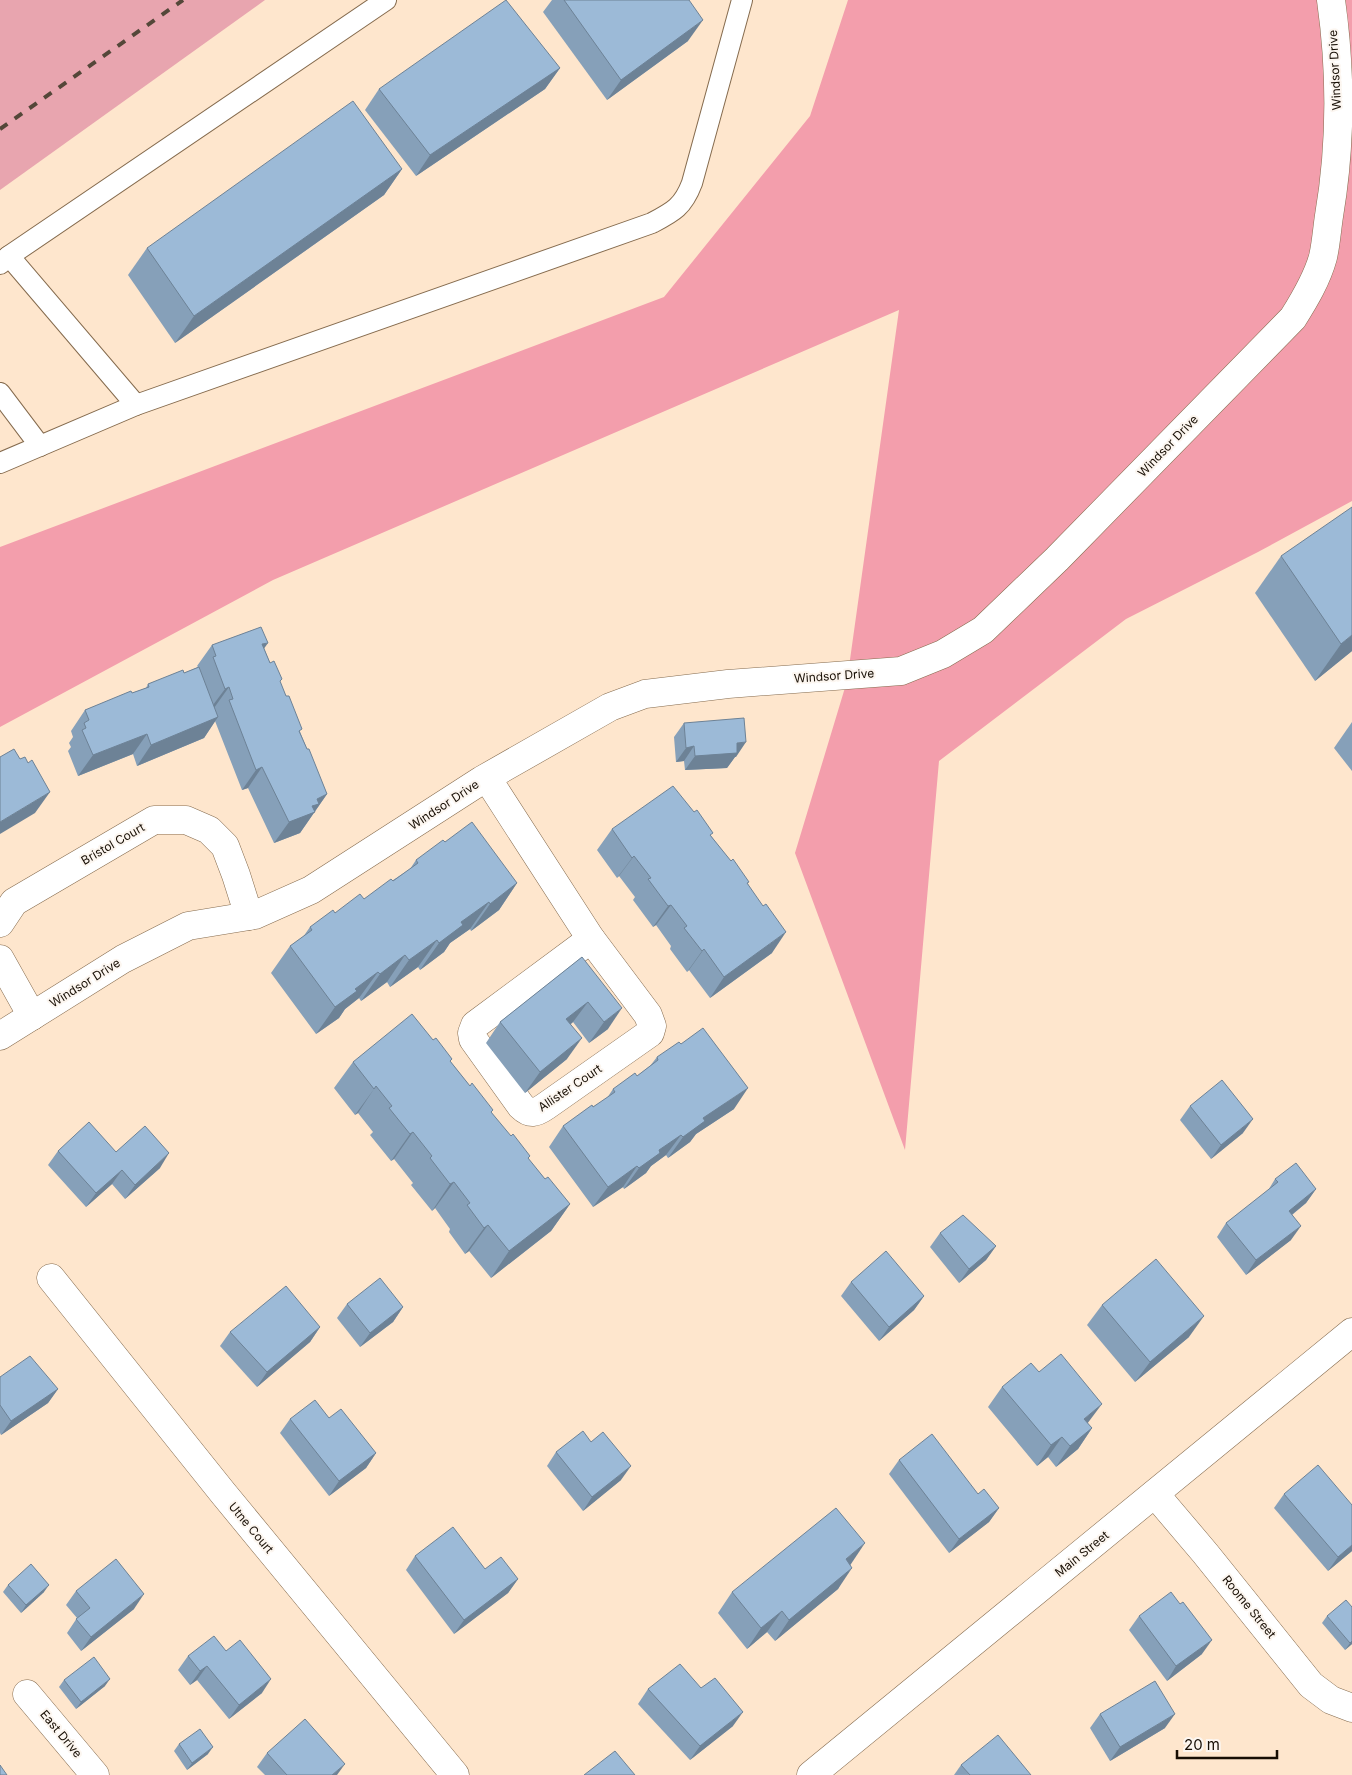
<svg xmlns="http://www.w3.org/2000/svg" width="1352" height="1775" font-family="Inter,sans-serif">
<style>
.green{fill:#e8a5af}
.forest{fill:#f39eac}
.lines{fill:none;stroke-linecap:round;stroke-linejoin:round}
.lane-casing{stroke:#856b4e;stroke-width:22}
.street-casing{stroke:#856b4e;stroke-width:29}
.primary-casing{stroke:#856b4e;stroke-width:29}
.lane{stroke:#fff;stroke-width:20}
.street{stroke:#fff;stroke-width:28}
.primary{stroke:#fff;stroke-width:28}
.rail{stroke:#544739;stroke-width:4;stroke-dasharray:9 9;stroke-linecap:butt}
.wall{fill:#86a0b9}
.shaded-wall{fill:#6d8296}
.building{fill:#9cbad7;stroke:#6d8296}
.labels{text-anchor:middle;stroke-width:4;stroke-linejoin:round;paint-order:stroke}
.street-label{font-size:12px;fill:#170e04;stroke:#fcf6f0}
</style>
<rect width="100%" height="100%" fill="#fee6cd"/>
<path class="green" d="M0 0H265L0 190Z"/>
<path class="forest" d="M848 0H1352V501L1258 552 1126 619 939 761 905 1150 795 853 847 681 899 310 273 580 0 727V547L664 297 810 116Z"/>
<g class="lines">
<defs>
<g id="lane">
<path d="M9 256 386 0"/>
<path d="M0 264 9 256 136 405"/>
<path d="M0 393 40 446"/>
<path d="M0 463 136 405 652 223C673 212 683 207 692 183L742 0"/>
</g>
<g id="street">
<path d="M487 778 591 939"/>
<path d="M0 923 14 902 154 820H186L209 830 225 846 236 875 249 916"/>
<path d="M591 939 648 1015 652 1026 650 1033 546 1106C536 1113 530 1115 521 1106L473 1039 472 1033 475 1025Z"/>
<path d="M0 959 32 1016"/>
<path d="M0 1036 123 959 188 926 255 915 311 890 482 780 610 707 645 694 728 684 901 671 943 654 983 630 1057 559 1293 318C1305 299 1317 279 1323 257 1326 244 1327 229 1329 216 1341 145 1341 71 1331 0"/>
<path d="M51 1278 223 1493 455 1775"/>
<path d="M1155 1494 1205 1553 1311 1685 1331 1700 1352 1708"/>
<path d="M27 1694 95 1775"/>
</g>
<path id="primary" d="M811 1775 1352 1332"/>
</defs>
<use href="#lane" class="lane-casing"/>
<use href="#street" class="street-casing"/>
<use href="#primary" class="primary-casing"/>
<use href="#lane" class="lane"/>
<use href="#street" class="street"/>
<use href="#primary" class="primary"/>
<path class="rail" d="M0 129 183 0"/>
</g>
<g class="wall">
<path d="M552 0H689L688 41 607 100 543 12Z"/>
<path d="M560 68 545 89 416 176 365 110 379 89Z"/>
<path d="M402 169 384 195 175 343 128 275 147 248Z"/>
<path d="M1281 556 1352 651 1315 681 1255 593Z"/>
<path d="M212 645 264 648 270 663 280 682 307 749 327 794 300 833 274 843 248 788 242 790 215 721 204 738 137 766 133 754 78 776 68 751 71 747 69 743 73 737 71 731 85 710 146 688 148 684 184 673 198 667 197 666Z"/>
<path d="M1352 722V771L1334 748Z"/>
<path d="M684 723 736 757H735L727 768 685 770 684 761 676 762 674 737Z"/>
<path d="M612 829 711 836 748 884 772 953 710 998 689 970 687 972 670 949 671 946 656 925 653 927 633 900 635 897 619 876 617 878 597 850Z"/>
<path d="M445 842 517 883 499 910 471 931 470 929 450 943 444 952 420 970 418 967 390 987 387 982 361 1001 359 998 345 1009 339 1018 316 1034 271 973 290 946 303 937 310 927 335 913 364 899 410 869 416 860Z"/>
<path d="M582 957 608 1029 589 1043 573 1022 571 1024 567 1059 525 1093 486 1043 500 1022Z"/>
<path d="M433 1040 452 1059 450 1061 528 1159 545 1179 570 1204 551 1231 491 1278 469 1251 465 1254 449 1232 450 1229 435 1208 432 1211 411 1185 413 1183 394 1159 391 1161 370 1135 373 1132 358 1113 355 1115 334 1088 353 1062Z"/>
<path d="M657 1057 734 1109 696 1134 690 1142 668 1158 666 1155 651 1166 646 1173 624 1189 623 1187 593 1207 549 1147 563 1126 593 1107 607 1098 613 1089 637 1076 650 1066Z"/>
<path d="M1190 1106 1243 1133 1211 1159 1180 1120Z"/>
<path d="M58 1151 116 1152 160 1168 125 1199 112 1184 86 1207 48 1165Z"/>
<path d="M1275 1179 1316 1189 1306 1203 1292 1215 1291 1240 1246 1275 1217 1237 1226 1223 1267 1192Z"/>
<path d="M940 1233 996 1246 986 1260 959 1283 930 1247Z"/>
<path d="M851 1282 924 1296 914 1310 879 1341 841 1296Z"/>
<path d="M347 1304 403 1307 393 1322 360 1347 337 1318Z"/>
<path d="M1102 1305 1189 1337 1135 1382 1087 1325Z"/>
<path d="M320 1327 310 1342 257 1387 220 1346 230 1332Z"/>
<path d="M1039 1372 1092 1428 1078 1449 1056 1467 1048 1457 1037 1466 988 1407 1002 1387Z"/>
<path d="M0 1377 58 1389 48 1403 1 1435 0 1433Z"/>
<path d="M329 1418 376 1453 366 1468 329 1496 280 1433 290 1419Z"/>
<path d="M556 1452 621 1480 583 1511 547 1466Z"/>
<path d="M899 1460 999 1508 989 1522 949 1553 889 1474Z"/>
<path d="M1284 1494 1352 1551 1328 1571 1274 1508Z"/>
<path d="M415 1556 485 1569 518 1579 508 1593 454 1634 406 1570Z"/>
<path d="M851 1564 838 1589 775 1641 767 1632 747 1649 718 1613 732 1592Z"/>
<path d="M8 1585 44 1592 21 1613 3 1592Z"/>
<path d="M76 1591 134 1609 81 1651 67 1633 77 1618 66 1605Z"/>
<path d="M1139 1616 1202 1654 1167 1681 1129 1630Z"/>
<path d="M1327 1616 1352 1644 1345 1650 1322 1623Z"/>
<path d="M226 1651 262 1693 229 1719 197 1680 190 1685 178 1670 188 1656Z"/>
<path d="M64 1680 105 1686 76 1709 59 1687Z"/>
<path d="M648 1689 733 1726 690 1760 638 1704Z"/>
<path d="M1100 1714 1165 1728 1110 1761 1090 1728Z"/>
<path d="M179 1744 208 1754 187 1770 174 1751Z"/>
<path d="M267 1753 337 1775H265L257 1767Z"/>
<path d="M961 1765 1031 1775H954Z"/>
</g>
<g class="shaded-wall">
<path d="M703 20 688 41 607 100 621 80Z"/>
<path d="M560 68 545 89 416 176 430 155Z"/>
<path d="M402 169 384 195 175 343 194 316Z"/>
<path d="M1352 635V651L1315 681 1341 644Z"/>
<path d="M268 643 253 664 262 644Z"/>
<path d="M229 687 214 708 210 709 225 689Z"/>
<path d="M218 717 204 738 137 766 151 745Z"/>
<path d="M147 734 133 754 78 776 93 755Z"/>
<path d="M746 742 736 757H735L727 768 685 770 695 756 737 743Z"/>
<path d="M694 746 684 761 676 762 686 748Z"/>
<path d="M262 767 248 788 242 790 256 770Z"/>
<path d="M50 792 35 813 0 834V822Z"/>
<path d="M327 794 300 833 274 843 289 822 317 799Z"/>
<path d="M634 856 619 876 617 878 632 858Z"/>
<path d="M517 883 499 910 471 931 490 904Z"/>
<path d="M489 902 470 929 450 943 444 952 420 970 439 943 461 922Z"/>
<path d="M671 905 656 925 653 927 668 906Z"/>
<path d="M786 932 772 953 710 998 724 977Z"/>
<path d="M437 940 418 967 390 987 409 960Z"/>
<path d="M704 949 689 970 687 972 702 951Z"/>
<path d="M405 955 387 982 361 1001 380 974Z"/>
<path d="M378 972 359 998 345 1009 339 1018 316 1034 335 1007 355 989Z"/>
<path d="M588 1002 573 1022 552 1039 566 1019Z"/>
<path d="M622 1008 608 1029 589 1043 604 1022Z"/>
<path d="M582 1038 567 1059 525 1093 540 1072Z"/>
<path d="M376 1086 358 1113 355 1115 374 1089Z"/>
<path d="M748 1088 734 1109 696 1134 690 1142 668 1158 683 1137 703 1118Z"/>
<path d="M1253 1119 1243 1133 1211 1159 1221 1145Z"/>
<path d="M413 1132 394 1159 391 1161 410 1134Z"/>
<path d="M681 1135 666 1155 651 1166 646 1173 624 1189 639 1168 659 1150Z"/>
<path d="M169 1153 160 1168 125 1199 135 1185Z"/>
<path d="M637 1166 623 1187 593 1207 608 1187Z"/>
<path d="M122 1170 112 1184 86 1207 96 1193Z"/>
<path d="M454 1182 435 1208 432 1211 450 1184Z"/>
<path d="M1316 1189 1306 1203 1279 1225 1289 1211Z"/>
<path d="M570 1204 551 1231 491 1278 509 1251Z"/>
<path d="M488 1225 469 1251 465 1254 484 1228Z"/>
<path d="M1301 1226 1291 1240 1246 1275 1256 1260Z"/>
<path d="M996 1246 986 1260 959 1283 969 1269Z"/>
<path d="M924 1296 914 1310 879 1341 889 1327Z"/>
<path d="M403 1307 393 1322 360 1347 370 1333Z"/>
<path d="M1204 1316 1189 1337 1135 1382 1150 1362Z"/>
<path d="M320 1327 310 1342 257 1387 267 1372Z"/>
<path d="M58 1389 48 1403 1 1435 11 1421Z"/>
<path d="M1102 1404 1087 1424 1084 1419Z"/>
<path d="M1092 1428 1078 1449 1056 1467 1070 1446Z"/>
<path d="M1062 1437 1048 1457 1037 1466 1051 1445Z"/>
<path d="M376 1453 366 1468 329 1496 339 1481Z"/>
<path d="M631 1466 621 1480 583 1511 592 1497Z"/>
<path d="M999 1508 989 1522 949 1553 959 1539Z"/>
<path d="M865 1543 851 1564 831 1580 846 1559Z"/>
<path d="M1352 1545V1551L1328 1571 1338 1557Z"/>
<path d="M852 1568 838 1589 775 1641 789 1620Z"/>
<path d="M518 1579 508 1593 454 1634 464 1620Z"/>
<path d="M49 1585 44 1592 21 1613 26 1605Z"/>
<path d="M144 1594 134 1609 81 1651 91 1637Z"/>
<path d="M782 1611 767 1632 747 1649 761 1628Z"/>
<path d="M1212 1640 1202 1654 1167 1681 1176 1666Z"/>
<path d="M1352 1641V1644L1345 1650 1350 1643Z"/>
<path d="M207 1666 197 1680 190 1685 200 1671Z"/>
<path d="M110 1679 105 1686 76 1709 81 1702Z"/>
<path d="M271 1679 262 1693 229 1719 239 1705Z"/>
<path d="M743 1712 733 1726 690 1760 700 1746Z"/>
<path d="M1175 1714 1165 1728 1110 1761 1120 1747Z"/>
<path d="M213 1747 208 1754 187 1770 192 1763Z"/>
<path d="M345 1764 337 1775H332Z"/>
</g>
<g class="building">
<path d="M506 0 560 68 430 155 379 89Z"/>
<path d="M564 0H689L703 20 621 80Z"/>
<path d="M353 101 402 169 194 316 147 248Z"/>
<path d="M1352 507V635L1341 644 1281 556Z"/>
<path d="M261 627 268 643 262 644 270 663 274 661 282 679 280 681 286 696H289L302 729 299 731 307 749H309L327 794 317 799 319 804 312 806 315 812 289 822 262 767 256 770 229 700 233 699 229 687 225 689 213 657 216 656 212 645Z"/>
<path d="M199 667 218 717 151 745 147 734 93 755 82 730 86 728 84 723 89 720 85 710 131 691 132 693 149 687 148 684 183 670 184 673Z"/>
<path d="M744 718 746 742 737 743V753L695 756 694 746 686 748 684 723Z"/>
<path d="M14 749 20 759 25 757 28 763 32 760 50 792 0 822V757Z"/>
<path d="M673 786 694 812 697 810 713 833 710 835 731 861 733 859 749 882 747 883 763 906 766 904 786 932 724 977 704 949 702 951 684 928 687 926 671 905 668 906 648 879 651 878 634 856 632 858 612 829Z"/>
<path d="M472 822 517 883 490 904 489 902 461 922 463 925 439 943 437 940 409 960 405 955 380 974 378 972 355 989 357 991 335 1007 290 946 312 930 310 927 333 910 335 913 360 894 364 899 391 879 393 881 418 863 416 860 443 840 445 842Z"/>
<path d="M582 957 622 1008 604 1022 588 1002 566 1019 582 1038 540 1072 500 1022Z"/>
<path d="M412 1014 433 1040 436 1038 452 1059 450 1061 470 1086 472 1083 493 1110 491 1112 511 1136 513 1134 530 1156 528 1158 545 1179 548 1177 570 1204 509 1251 488 1225 484 1228 467 1205 470 1203 454 1182 450 1184 430 1158 432 1156 413 1132 410 1134 389 1108 392 1106 376 1086 374 1089 353 1062Z"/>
<path d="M703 1028 748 1088 703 1118 705 1121 683 1137 681 1135 659 1150 660 1153 639 1168 637 1166 608 1187 563 1126 592 1105 593 1107 615 1092 613 1089 635 1073 637 1076 658 1060 657 1057 679 1042 681 1044Z"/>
<path d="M1222 1080 1253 1119 1221 1145 1190 1106Z"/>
<path d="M89 1122 116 1152 145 1126 169 1153 135 1185 122 1170 96 1193 58 1151Z"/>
<path d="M1296 1163 1316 1189 1289 1211 1301 1226 1256 1260 1226 1223 1278 1182 1275 1179Z"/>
<path d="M963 1215 996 1246 969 1269 940 1233Z"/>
<path d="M886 1251 924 1296 889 1327 851 1282Z"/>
<path d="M1156 1259 1204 1316 1150 1362 1102 1305Z"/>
<path d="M380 1278 403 1307 370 1333 347 1304Z"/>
<path d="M286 1286 320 1327 267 1372 230 1332Z"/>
<path d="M1061 1354 1102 1404 1084 1419 1092 1428 1070 1446 1062 1437 1051 1445 1002 1387 1031 1363 1039 1372Z"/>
<path d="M30 1356 58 1389 11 1421 0 1405V1377Z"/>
<path d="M315 1400 329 1418 341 1409 376 1453 339 1481 290 1419Z"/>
<path d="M583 1431 591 1442 603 1432 631 1466 592 1497 556 1452Z"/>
<path d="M932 1434 978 1494 984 1489 999 1508 959 1539 899 1460Z"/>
<path d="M1318 1465 1352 1505V1545L1338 1557 1284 1494Z"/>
<path d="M836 1508 865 1543 846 1559 852 1568 789 1620 782 1611 761 1628 732 1592Z"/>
<path d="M453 1527 485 1569 501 1557 518 1579 464 1620 415 1556Z"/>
<path d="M116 1559 144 1594 91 1637 76 1619 90 1608 76 1591Z"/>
<path d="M31 1564 49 1585 26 1605 8 1585Z"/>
<path d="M1171 1592 1180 1604 1183 1602 1212 1640 1176 1666 1139 1616Z"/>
<path d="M1346 1600 1352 1607V1641L1350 1643 1327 1616Z"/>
<path d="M214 1636 226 1651 240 1640 271 1679 239 1705 207 1666 200 1671 188 1656Z"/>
<path d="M94 1657 110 1679 81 1702 64 1680Z"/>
<path d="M680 1664 701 1688 715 1678 743 1712 700 1746 648 1689Z"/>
<path d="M1155 1681 1175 1714 1120 1747 1100 1714Z"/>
<path d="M305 1719 345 1764 332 1775H287L267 1753Z"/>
<path d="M200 1729 213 1747 192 1763 179 1744Z"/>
<path d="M998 1735 1031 1775H970L961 1765Z"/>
<path d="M615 1751 635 1775H584Z"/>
<path d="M0 1765 7 1775H0Z"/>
</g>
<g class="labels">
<g class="street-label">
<text transform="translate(1335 70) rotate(-93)" y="4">Windsor Drive</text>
<text transform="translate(1168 446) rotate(-46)" y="4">Windsor Drive</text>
<text transform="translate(834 676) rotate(-4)" y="4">Windsor Drive</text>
<text transform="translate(444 805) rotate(-33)" y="4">Windsor Drive</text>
<text transform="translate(113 844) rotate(-30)" y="4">Bristol Court</text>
<text transform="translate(85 983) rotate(-32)" y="4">Windsor Drive</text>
<text transform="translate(570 1088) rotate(-34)" y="4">Allister Court</text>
<text transform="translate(251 1528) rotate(50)" y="4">Utne Court</text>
<text transform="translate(1082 1554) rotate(-39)" y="4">Main Street</text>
<text transform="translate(1249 1607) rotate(51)" y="4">Roome Street</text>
<text transform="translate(61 1734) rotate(50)" y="4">East Drive</text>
</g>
</g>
<path d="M1177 1750v8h100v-8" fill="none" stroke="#170e04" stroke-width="2.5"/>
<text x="1184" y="1750" font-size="15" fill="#170e04" stroke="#fcf6f0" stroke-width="4" paint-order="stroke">20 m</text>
</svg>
